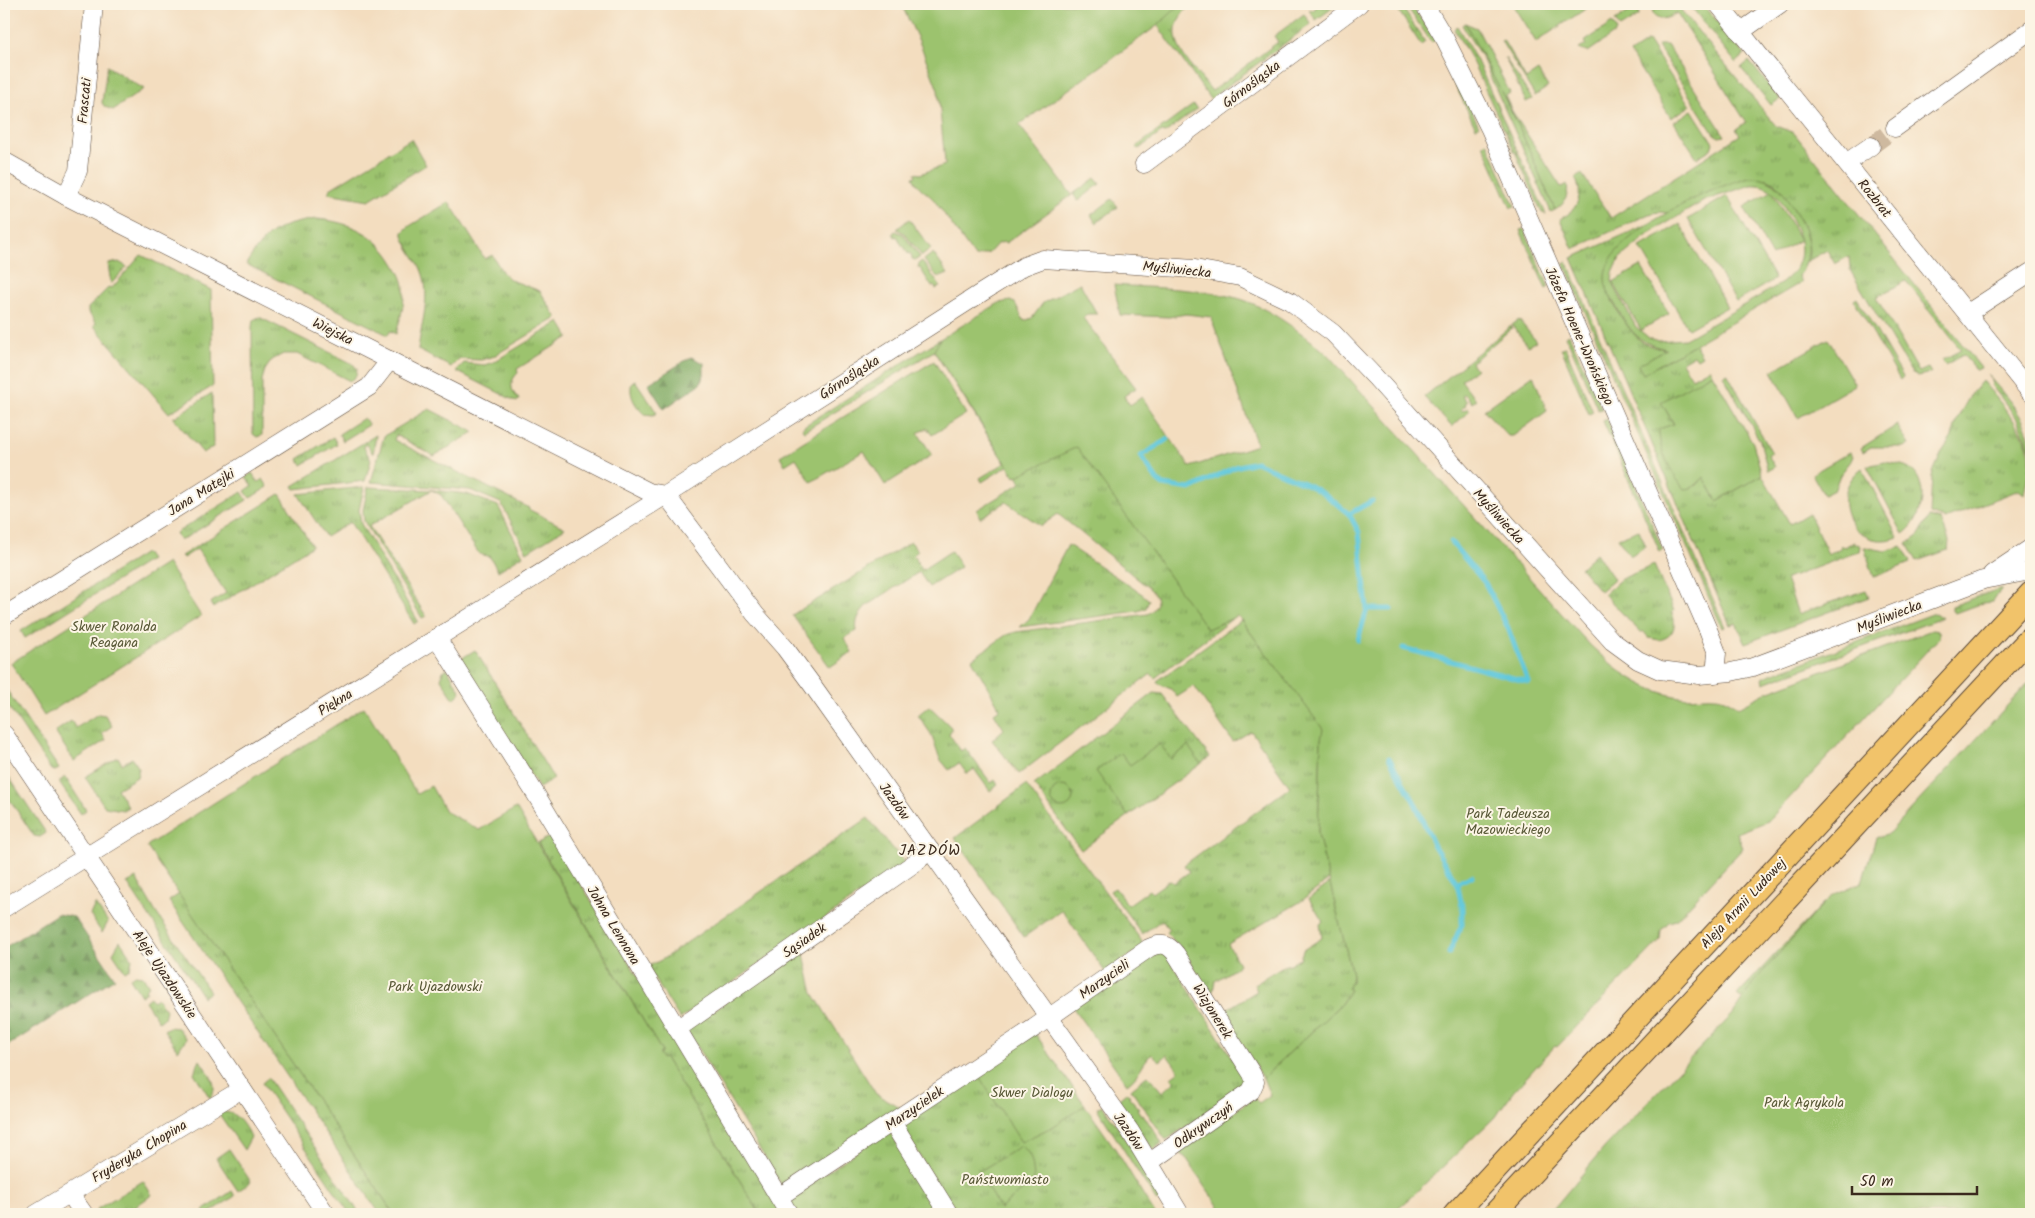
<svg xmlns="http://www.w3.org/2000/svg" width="2035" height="1218" font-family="Kalam,sans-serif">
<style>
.grass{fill:url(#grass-tufts);stroke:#6c7646}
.forest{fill:url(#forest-firs);stroke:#5c6a40}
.green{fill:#9cc36e;stroke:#6c7646;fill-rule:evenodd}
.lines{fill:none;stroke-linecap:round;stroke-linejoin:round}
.stream{stroke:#5fc7db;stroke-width:5}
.minor-tunnel{stroke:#ceb99f;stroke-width:18;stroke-dasharray:18 9;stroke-linecap:butt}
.minor-casing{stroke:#574536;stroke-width:19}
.major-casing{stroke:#574536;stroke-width:24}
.minor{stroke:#fff;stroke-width:18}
.major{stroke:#f1c36a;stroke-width:22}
.labels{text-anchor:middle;stroke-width:4;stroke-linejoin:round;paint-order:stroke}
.street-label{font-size:14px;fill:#3b2a1e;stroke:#fcf5e5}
.park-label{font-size:14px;fill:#585836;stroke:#fcf5e5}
.neighbourhood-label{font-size:15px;letter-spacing:1px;fill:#3b2a1e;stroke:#fcf5e5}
</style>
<defs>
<pattern id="grass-tufts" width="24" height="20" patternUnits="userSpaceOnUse" patternTransform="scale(1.25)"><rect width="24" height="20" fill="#9cc36e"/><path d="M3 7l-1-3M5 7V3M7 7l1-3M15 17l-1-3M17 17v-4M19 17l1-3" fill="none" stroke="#809f5a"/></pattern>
<pattern id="forest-firs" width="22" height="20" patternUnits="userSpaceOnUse" patternTransform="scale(1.25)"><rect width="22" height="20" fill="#7da961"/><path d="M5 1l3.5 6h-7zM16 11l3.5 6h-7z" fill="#688a4f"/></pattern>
</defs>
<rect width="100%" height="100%" fill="#fcf5e5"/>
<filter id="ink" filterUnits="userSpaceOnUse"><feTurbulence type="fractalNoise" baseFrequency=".02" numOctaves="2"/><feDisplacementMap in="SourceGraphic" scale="10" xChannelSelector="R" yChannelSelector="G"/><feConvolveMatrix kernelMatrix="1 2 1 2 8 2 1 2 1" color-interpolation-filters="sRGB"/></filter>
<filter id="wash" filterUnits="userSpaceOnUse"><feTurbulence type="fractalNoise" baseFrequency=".0096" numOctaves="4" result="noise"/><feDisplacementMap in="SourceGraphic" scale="20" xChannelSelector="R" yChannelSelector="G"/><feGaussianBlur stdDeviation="1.12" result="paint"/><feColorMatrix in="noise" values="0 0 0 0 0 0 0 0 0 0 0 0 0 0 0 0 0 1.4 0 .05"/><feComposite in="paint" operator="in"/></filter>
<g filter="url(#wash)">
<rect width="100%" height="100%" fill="#f3ddbf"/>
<g class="grass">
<path d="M1176 4H1192C1155 35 1190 63 1212 91L1278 42 1274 36 1304 14 1311 24 1210 99 1153 19Z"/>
<path d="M1318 4H1338L1316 20 1309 10H1314Z"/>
<path d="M1405 4H1411L1435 40 1432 43Z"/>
<path d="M1625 4H1637L1639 16 1620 28 1615 21 1630 11Z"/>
<path d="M1652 4H1676L1776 126 1794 133 1981 368 1976 370 1963 355 1945 365 1942 360 1961 350 1906 281 1876 297 1919 372 1928 368 1931 373 1918 376 1911 372 1850 270 1849 256 1835 264 1827 250 1806 262 1809 252 1808 240 1804 226 1782 190 1775 183 1767 179 1749 177 1688 201 1668 213 1659 212 1649 214 1573 249 1560 219C1576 212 1585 195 1575 178L1582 174 1611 218 1740 135 1736 129 1746 122 1677 13C1668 18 1662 22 1653 14Z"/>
<path d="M1689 4H1703L1745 55 1736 63Z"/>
<path d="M1402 7 1425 42 1421 45 1398 10Z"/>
<path d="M1465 23 1518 124 1555 210 1551 212 1482 58 1462 25Z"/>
<path d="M1612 23 1616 29 1615 33 1588 52 1580 50 1579 49 1586 45 1584 42Z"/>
<path d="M1457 26 1477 61 1546 214 1542 213 1516 154 1518 153H1515L1472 61 1454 29Z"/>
<path d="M1648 41 1690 106 1671 118 1630 53Z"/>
<path d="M1657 45H1667L1725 136 1719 137 1714 134Z"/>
<path d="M1749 61 1780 99 1771 105 1741 68Z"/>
<path d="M1448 62 1479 126 1476 128 1445 64Z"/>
<path d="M107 66 144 89 113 110 105 107 102 103Z"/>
<path d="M1193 105 1197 109 1165 133 1162 132 1139 149 1136 147Z"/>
<path d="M1692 110 1713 143 1711 149 1697 158 1674 122Z"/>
<path d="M411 139 426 165 369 200 328 193 330 189Z"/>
<path d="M1487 142 1515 207 1511 208 1483 144Z"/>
<path d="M1095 178 1100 184 1078 201 1073 194Z"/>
<path d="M1112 199 1118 207 1096 223 1091 215Z"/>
<path d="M449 202 485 259 492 255 503 273 511 280 540 291 557 318 492 357 481 360 459 359 451 367 418 350C421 324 432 295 421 269 416 257 406 247 403 235V232L408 227Z"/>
<path d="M317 219C350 222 377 234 394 263 399 271 404 280 404 288 405 304 400 319 396 334L390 331 388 335 246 264C268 230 278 225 317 219Z"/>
<path d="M1646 225H1648C1631 238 1612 252 1606 274 1601 290 1630 335 1644 343 1651 347 1659 348 1667 349L1643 374 1695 344 1702 356 1697 359 1694 355 1682 362 1692 378 1710 368 1712 373 1662 403 1674 425 1659 429 1696 486 1704 477 1717 501 1762 475 1790 524 1809 513 1828 554 1841 548 1840 546 1842 545 1844 547 1854 542 1861 546 1860 551 1786 579 1798 614 1866 590 1869 597 1746 643 1736 623 1730 625 1572 258Z"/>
<path d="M1524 229 1549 287 1546 289 1520 230Z"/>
<path d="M141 255 211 290 213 386 169 413 94 326 96 323 88 312V308L109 287 112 288Z"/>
<path d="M1567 261 1725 627 1722 628 1564 263Z"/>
<path d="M119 262 127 267 111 284 108 264Z"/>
<path d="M1857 298 1903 377 1900 380 1854 300Z"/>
<path d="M259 317 353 364 357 369 356 376 350 381 297 354H283L272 360 265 370 262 380V435L257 437 253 434 252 327 253 320Z"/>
<path d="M1519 320 1536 341 1528 346 1512 325Z"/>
<path d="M560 322 569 337 517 369 518 373C509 381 510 391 519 399L517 402 456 371 464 363 484 365 492 363Z"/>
<path d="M1569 334 1602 409 1598 410 1566 336Z"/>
<path d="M940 339 946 341 1046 442 982 482 980 478 1005 463 934 351 804 431 802 429 804 426Z"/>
<path d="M1565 347 1593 412 1589 414 1562 350 1561 348Z"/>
<path d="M1727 373 1772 453 1768 455 1775 467 1768 471 1760 441 1723 375Z"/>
<path d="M1987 374C2005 396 2031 421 2031 451L2016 417 1991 385 1993 383Z"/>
<path d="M635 380 657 413 653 415 644 414C635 406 628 394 632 382Z"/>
<path d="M1982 381C1996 397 2031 437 2030 459 2030 471 2026 483 2024 494L2019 490 1945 519 1930 514 1932 476 1934 470 1942 452 1952 437 1957 419 1971 394Z"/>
<path d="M212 393 213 447 203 453 173 418Z"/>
<path d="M429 409 474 432 434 456 396 435 394 440 529 508 528 509 565 528 527 552 501 503 470 490 371 482 384 436Z"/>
<path d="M364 418 369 425 343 441 339 434Z"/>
<path d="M1607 419 1663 550 1660 552 1603 421Z"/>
<path d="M1083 434 1237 615 1155 678 1151 674 1019 774 992 740 1004 729 994 713 1000 709 972 659 1006 635 1016 632 1148 614C1159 606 1160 599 1150 589L1058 514 1041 526 1006 502 980 518 977 510 1021 483 1017 475Z"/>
<path d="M376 435 373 454 367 444 363 446 371 460 365 481 295 489 293 486Z"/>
<path d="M333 437 337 444 302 465 298 459Z"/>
<path d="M1885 462C1894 464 1905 464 1912 470 1930 487 1922 522 1903 534L1867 466Z"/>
<path d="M1862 468 1898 537C1854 554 1824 497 1862 468Z"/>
<path d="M252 473 258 482 263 479 268 487 250 498 245 491 252 486 246 477Z"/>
<path d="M364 487 359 510 361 524 418 621 414 624 350 522 326 537 298 494Z"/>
<path d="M368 487 432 490 467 494 498 506 523 555 498 571 490 557 479 554 441 495 432 490 369 526 426 616 422 618 364 521 363 510Z"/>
<path d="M242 492 247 500 180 541 176 533Z"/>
<path d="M280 494 312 546 213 608 210 603 226 593 197 549 183 558 181 556Z"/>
<path d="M1929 517 1941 520 1949 541 1948 550 1917 561 1907 544 1919 535Z"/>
<path d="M1639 530 1646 546 1630 556 1618 538Z"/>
<path d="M911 542 918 551 913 555 922 570 951 551 961 567 929 587 919 572 866 606C859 614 855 621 857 631L844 638 852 652 830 667 792 615Z"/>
<path d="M1068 545 1142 594 1149 600 1146 608 1138 611 1020 627 1029 619Z"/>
<path d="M1902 546 1911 562 1910 563 1874 577 1864 547 1886 551Z"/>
<path d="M145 553 150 560 25 638 21 631Z"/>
<path d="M1596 553 1614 579 1600 591 1580 568Z"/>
<path d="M1654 565 1674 611 1672 612C1677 625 1674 637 1659 640L1649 638 1643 631 1641 633 1604 594 1621 579Z"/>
<path d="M2002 588 1993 602 1982 603 1955 613 1952 611V606Z"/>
<path d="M1935 613 1942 618 1764 683 1763 677Z"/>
<path d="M1241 620 1324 729 1321 740 1318 832 1329 880 1300 902 1228 944 1239 964 1236 968 1215 981 1213 991 1210 993 1184 952 1166 932 1169 930 1162 920 1142 934 1110 891 1115 888 1128 905 1149 890 1152 893 1167 882 1170 881 1174 883 1189 872 1184 865 1290 787 1251 731 1233 742 1194 686 1177 697 1171 689 1159 684 1157 681Z"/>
<path d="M475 650 554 779 539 788 459 660Z"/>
<path d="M447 668 461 692 454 699 441 679 443 671Z"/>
<path d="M4 686 59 769 55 771 51 770 4 700Z"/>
<path d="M1154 693 1162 694 1210 757 1081 850 1034 785Z"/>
<path d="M929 706 951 727V730L949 734 961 751 965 748 991 783 995 780 998 785 990 791 974 769 967 774 959 763 949 770 940 759 931 734 918 715Z"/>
<path d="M98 714 105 715 112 726 102 733 106 740 74 761 55 732 71 721 76 728Z"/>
<path d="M118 757 122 764 132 758 139 768 137 777 117 789 128 807 123 810 105 807 85 777Z"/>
<path d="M4 773 7 774 46 833 40 837 34 836 4 791Z"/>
<path d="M65 777 86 810 81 814 60 784V781Z"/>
<path d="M1026 785 1141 940 1143 947 1105 972 1062 910 1024 937 955 838Z"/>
<path d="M868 818 905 863 680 1019 647 967 663 959Z"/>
<path d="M549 837H552L784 1214H760L665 1058 662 1060 659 1054 662 1052 538 843Z"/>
<path d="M136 878 155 911 210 992 203 997 127 883Z"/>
<path d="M1330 883 1352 974 1350 990 1341 1004 1263 1078 1222 1012 1257 991 1254 984 1283 966 1290 964 1300 959 1303 950 1322 938 1320 924 1323 922 1309 899Z"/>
<path d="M179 894 394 1214H380L169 901Z"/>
<path d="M1823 903 1826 909 1748 1004 1737 995Z"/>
<path d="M95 904 108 922 102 933 90 915Z"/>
<path d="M120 941 132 959 130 968 125 971 113 953Z"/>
<path d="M803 950 813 993 876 1094 903 1109 783 1187 686 1029Z"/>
<path d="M1151 951 1165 952 1246 1080V1088L1166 1140 1131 1089 1148 1075 1162 1092 1175 1082 1171 1077 1179 1071 1167 1055 1160 1061 1152 1054C1142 1062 1140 1075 1127 1084L1071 1005Z"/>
<path d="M135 975 143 976 149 986 145 989 147 992 141 996 130 978Z"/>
<path d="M150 997 153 1001 157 998 166 1010 164 1018 159 1022 145 1001Z"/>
<path d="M169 1027 178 1028 186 1039 178 1051 164 1030Z"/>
<path d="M1034 1032 1116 1150 1155 1214H954L899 1121Z"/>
<path d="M200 1060C207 1072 221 1085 210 1098L194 1073Z"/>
<path d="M268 1078 360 1214H350L262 1083Z"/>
<path d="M1127 1092 1130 1096 1129 1097 1139 1108 1137 1109 1141 1115 1143 1114 1162 1143 1153 1150 1118 1100Z"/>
<path d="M1102 1105 1125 1137 1162 1199 1157 1202 1097 1108Z"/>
<path d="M223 1112C238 1112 244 1126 251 1137L244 1150 219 1114Z"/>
<path d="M888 1130 946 1214H794L789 1198Z"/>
<path d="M229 1149 251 1182 238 1191 216 1158Z"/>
<path d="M143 1181 152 1195 124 1214H99L97 1209Z"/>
</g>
<g class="forest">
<path d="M691 357 704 363V375L700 384 664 409 648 384Z"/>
<path d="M57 914 74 917 115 978 4 1048V948Z"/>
</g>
<g class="green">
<path d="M901 4H1181L1157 26 1019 125 1072 195 1006 243 1004 242 997 244 989 253 975 257 934 200C927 192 917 188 913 177L916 176 915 173 920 174 945 165V162L938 90 919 41Z"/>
<path d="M1512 4H1593L1536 42Z"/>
<path d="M1465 23 1477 28 1510 93 1505 96 1512 111 1561 187 1567 184C1569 194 1565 205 1555 210L1518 124Z"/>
<path d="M1503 40 1526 79 1538 71 1548 87 1535 96 1501 41Z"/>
<path d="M1505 58 1532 99 1526 102Z"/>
<path d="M1749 177C1773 176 1782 189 1793 208 1807 230 1816 252 1799 276L1802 282 1643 374 1638 365 1666 349C1639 343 1632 334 1618 310 1612 299 1604 288 1605 275 1609 233 1713 187 1749 177ZM1751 185C1770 184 1777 195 1786 210 1802 237 1811 260 1782 283L1685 339 1658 341 1649 338 1636 327 1612 282 1613 273 1620 258 1650 233 1704 201Z"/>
<path d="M1772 191 1800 240 1772 256 1744 207Z"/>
<path d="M1727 196 1775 279 1736 302 1688 219Z"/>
<path d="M909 219 931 249 922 256 904 233 897 229Z"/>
<path d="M1680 224 1727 307 1688 329 1640 247Z"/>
<path d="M895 231 903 234 920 257 916 260 912 259V257L910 253 908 254 904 246 903 247 897 236 895 237 893 233Z"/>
<path d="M933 253 948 274 938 278 924 260Z"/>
<path d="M922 261 940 286 936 289 934 286 932 287 920 268H918L919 263Z"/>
<path d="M1641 266 1669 314 1641 330 1613 282Z"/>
<path d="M1080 283 1097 314H1088L1083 318 1136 388 1124 396 1130 405 1142 397 1190 467 1257 445 1211 317 1186 314 1169 317 1120 315 1114 285C1154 288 1198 288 1237 298 1267 306 1304 334 1327 354L1589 644C1615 669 1643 691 1680 697 1692 699 1703 696 1715 697 1724 697 1731 703 1739 707L1767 692 1932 630 1939 631V638L1768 821 1737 833 1743 848 1676 920 1669 922 1661 930 1660 940 1557 1047 1555 1046 1513 1092 1494 1118 1413 1195 1391 1214H1225L1219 1207 1187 1159 1176 1150 1254 1098 1259 1103 1270 1095 1263 1078 1341 1004 1350 990 1348 989 1350 982H1352V974L1318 834 1321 740 1323 729 1238 616 1207 629 1077 447 1015 477 934 351 940 339 999 303 1010 301 1015 303 1024 321 1032 318 1043 303Z"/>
<path d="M1511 326 1512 328 1471 363 1476 369 1461 380 1476 400 1472 403 1465 394 1462 395 1467 402 1465 403 1466 405 1461 409 1463 411 1468 408 1470 410 1452 427 1424 397Z"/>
<path d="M1828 339 1855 385 1798 418 1772 371Z"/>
<path d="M934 361 966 414 932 435 927 428 918 433 932 455 885 485 864 451 811 482 796 458 785 465 780 456Z"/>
<path d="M1712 373 1753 443 1762 475 1717 501 1704 477C1697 484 1694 489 1684 489 1672 474 1658 449 1659 429L1674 424 1661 402Z"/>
<path d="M1533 375 1547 411 1513 436H1508L1484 410Z"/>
<path d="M1897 425 1909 445 1904 447H1871L1863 452 1861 448Z"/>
<path d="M1850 452 1853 456 1851 461 1840 475 1834 490 1824 495 1812 474Z"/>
<path d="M167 563 201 616 44 716 11 663Z"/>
<path d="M2031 680V1214H1549L1605 1147 1733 1014 1753 983 1818 909 1835 894 1862 882 1876 838 1889 833Z"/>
<path d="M364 707 417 794 431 786 445 811 479 830 516 808 662 1052 659 1054 662 1059 665 1058 760 1214H394L147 847 148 845Z"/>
<path d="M1160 744 1171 759 1188 746 1201 764 1128 816 1096 771 1121 753 1130 765Z"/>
<circle cx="1062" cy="797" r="11"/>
<path d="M1034 1032 1085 1105 1054 1126 1021 1142 975 1070Z"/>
<path d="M1021 1146C1033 1154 1033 1167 1034 1180L1000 1209 978 1172Z"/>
<path d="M232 1191 235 1196 208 1214H205L203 1211Z"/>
</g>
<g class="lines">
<g class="stream">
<path d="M1168 439 1141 456 1157 480 1163 485 1190 489 1235 467 1256 462 1310 486 1327 496 1349 514"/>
<path d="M1451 542 1485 583 1508 628 1528 682"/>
<path d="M1367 609H1391"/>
<path d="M1358 640 1367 609 1359 532 1349 514 1372 501"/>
<path d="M1403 648 1528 682"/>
<path d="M1389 758 1415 803 1434 846 1457 883 1462 906V924L1449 953"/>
<path d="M1457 883 1472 876"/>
</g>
</g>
</g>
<g filter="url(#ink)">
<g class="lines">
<path class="minor-tunnel" d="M1871 146 1895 128"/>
<defs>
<g id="minor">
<path d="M1424 4 1445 39 1490 129 1709 632 1717 653 1715 674"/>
<path d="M1718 4 2031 393"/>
<path d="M1740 32 1780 4"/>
<path d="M1895 128 2031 30"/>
<path d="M4 161 66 196 649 492 666 495"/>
<path d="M1846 163 1871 146"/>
<path d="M1144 164 1359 4"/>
<path d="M66 196 78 171 94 4"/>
<path d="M1968 313 2031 272"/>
<path d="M666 495 755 614 785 648 813 686 1130 1131 1180 1214"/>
<path d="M1992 574 2031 548"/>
<path d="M4 616 369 387 390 360"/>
<path d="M437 638 535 793 789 1214"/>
<path d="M4 734 326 1214"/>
<path d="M4 908 666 495 981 293 1024 266 1043 259 1195 269 1240 277 1290 301 1333 333 1375 377 1612 641 1638 660 1660 670 1699 675 1731 672 1753 667 1983 580 2031 571"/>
<path d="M677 1029 916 862 930 850"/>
<path d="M892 1122 949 1214"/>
<path d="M70 1194 84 1214"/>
<path d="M779 1197 1034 1028 1149 948C1161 942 1168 944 1176 954L1252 1074 1255 1082 1251 1091 1150 1162"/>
<path d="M36 1214 242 1089"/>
</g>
<g id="major">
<path d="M1455 1214 2031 593"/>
<path d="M1494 1214 2031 637"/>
</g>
</defs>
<use href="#minor" class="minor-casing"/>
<use href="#major" class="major-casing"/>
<use href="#minor" class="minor"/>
<use href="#major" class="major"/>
</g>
</g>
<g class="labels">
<g class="street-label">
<text transform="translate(1251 84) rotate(-37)" y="5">Górnośląska</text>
<text transform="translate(84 101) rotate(-85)" y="5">Frascati</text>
<text transform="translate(1875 198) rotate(51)" y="5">Rozbrat</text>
<text transform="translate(1177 269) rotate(6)" y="5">Myśliwiecka</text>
<text transform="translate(333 331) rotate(27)" y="5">Wiejska</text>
<text transform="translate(1580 336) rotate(66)" y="5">Józefa Hoene-Wrońskiego</text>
<text transform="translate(849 377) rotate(-33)" y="5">Górnośląska</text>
<text transform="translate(201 492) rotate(-32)" y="5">Jana Matejki</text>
<text transform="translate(1499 516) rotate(48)" y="5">Myśliwiecka</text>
<text transform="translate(1889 616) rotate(-21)" y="5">Myśliwiecka</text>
<text transform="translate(335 702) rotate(-32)" y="5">Piękna</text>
<text transform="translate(895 801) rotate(55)" y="5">Jazdów</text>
<text transform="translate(1743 903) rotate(-47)" y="5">Aleja Armii Ludowej</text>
<text transform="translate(614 925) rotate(59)" y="5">Johna Lennona</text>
<text transform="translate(804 940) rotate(-35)" y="5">Sąsiadek</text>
<text transform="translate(165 974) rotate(56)" y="5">Aleje Ujazdowskie</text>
<text transform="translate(1104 979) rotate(-35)" y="5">Marzycieli</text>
<text transform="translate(1213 1011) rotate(58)" y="5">Wizjonerek</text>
<text transform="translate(914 1108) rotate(-34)" y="5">Marzycielek</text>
<text transform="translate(1203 1125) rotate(-35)" y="5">Odkrywczyń</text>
<text transform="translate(1129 1131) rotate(56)" y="5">Jazdów</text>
<text transform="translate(139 1151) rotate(-31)" y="5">Fryderyka Chopina</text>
</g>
<g class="park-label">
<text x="114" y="631">Skwer Ronalda<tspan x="114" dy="16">Reagana</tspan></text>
<text x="1508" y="818">Park Tadeusza<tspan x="1508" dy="16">Mazowieckiego</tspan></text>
<text x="435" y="991">Park Ujazdowski</text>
<text x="1032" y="1097">Skwer Dialogu</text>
<text x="1804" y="1107">Park Agrykola</text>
<text x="1005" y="1184">Państwomiasto</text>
</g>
<g class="neighbourhood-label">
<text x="930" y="855">JAZDÓW</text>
</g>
</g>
<rect width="2035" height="1218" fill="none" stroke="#fcf5e5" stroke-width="20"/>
<path d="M1852 1186v8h125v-8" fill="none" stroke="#3b2a1e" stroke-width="2.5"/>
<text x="1860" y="1186" font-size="15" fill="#3b2a1e" stroke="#fcf5e5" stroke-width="4" paint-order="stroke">50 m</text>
</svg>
